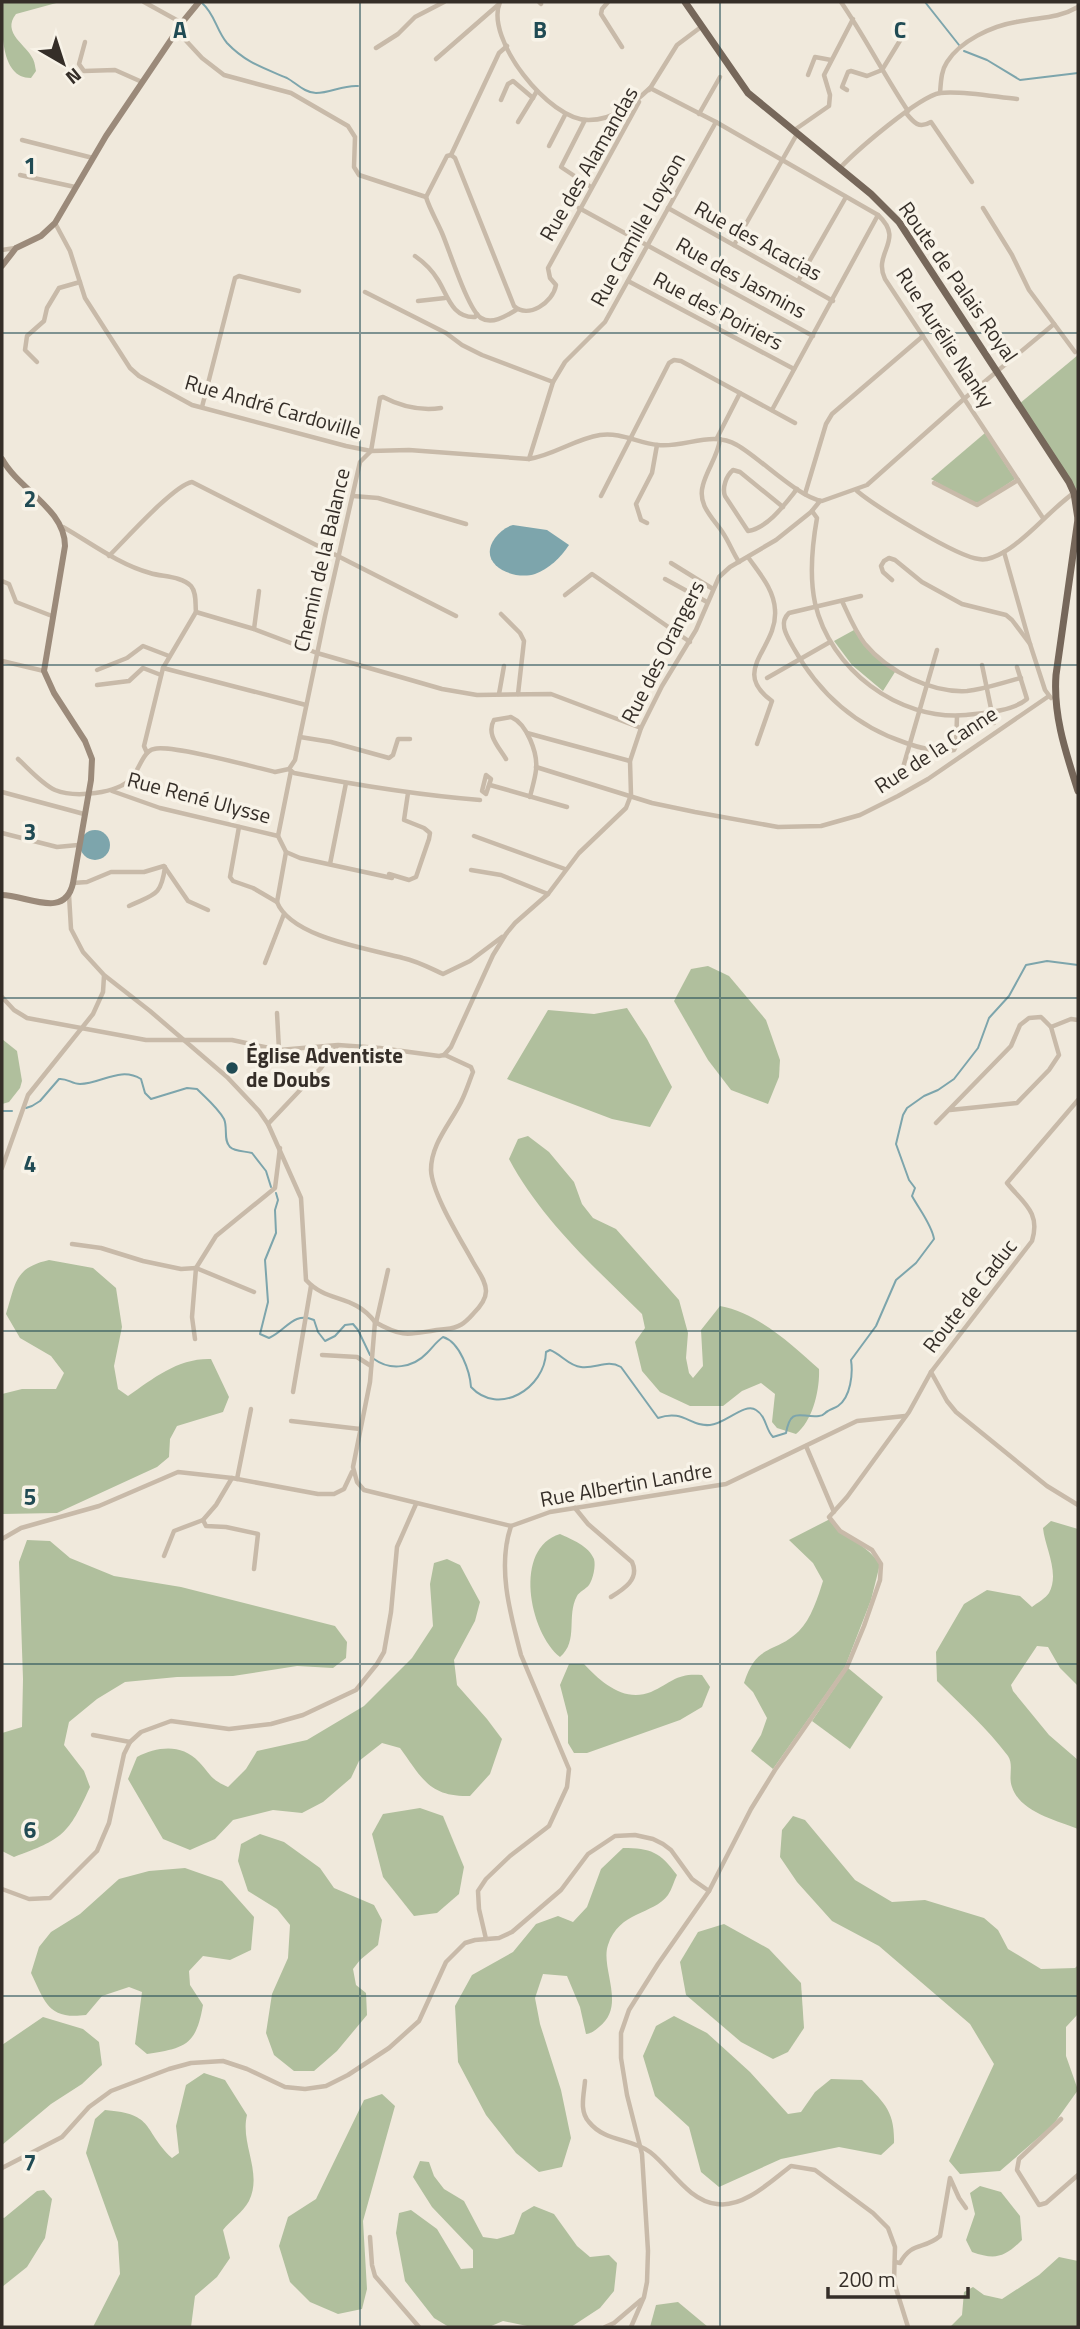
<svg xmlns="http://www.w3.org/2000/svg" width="1080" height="2329" font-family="'Titillium Web',sans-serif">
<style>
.green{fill:#b0bf9d}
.water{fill:#7da5ac}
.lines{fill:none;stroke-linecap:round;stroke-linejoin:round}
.stream{stroke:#7da5ac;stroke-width:2}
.street{stroke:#c8baa9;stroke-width:4.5}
.secondary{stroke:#9b8a7a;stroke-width:6}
.primary{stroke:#76675a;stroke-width:7}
.grid{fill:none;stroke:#204b54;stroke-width:2;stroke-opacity:0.55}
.poi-dot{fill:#204b54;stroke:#f8f3e8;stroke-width:2.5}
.labels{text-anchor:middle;stroke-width:7;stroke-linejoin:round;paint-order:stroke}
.street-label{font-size:21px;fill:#352e28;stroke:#f8f3e8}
.poi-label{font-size:21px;font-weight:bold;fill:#352e28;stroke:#f8f3e8;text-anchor:start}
.grid-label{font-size:23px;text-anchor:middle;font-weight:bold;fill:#204b54;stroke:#f8f3e8;stroke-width:7;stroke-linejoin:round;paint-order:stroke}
</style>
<rect width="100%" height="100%" fill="#f0e9dc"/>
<g class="green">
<path d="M2 2H60L16 14C1 33 27 45 33 59 35 63 35 67 36 71L31 78C0 78 2 30 2 2Z"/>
<path d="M1078 355V490L1074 493 1019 404Z"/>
<path d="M985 433 1015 479 979 503 969 501 931 479Z"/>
<path d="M854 630 863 644 895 672 883 691 852 665 834 641Z"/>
<path d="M708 966 729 976 766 1020 780 1060 779 1077 768 1104 731 1090 708 1060 674 1001 691 969Z"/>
<path d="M627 1008 647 1039 672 1087 650 1127 612 1119 507 1079 548 1010 594 1014Z"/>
<path d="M2 1039 17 1051 22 1081 20 1088 9 1102 2 1104Z"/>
<path d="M528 1136 549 1152 574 1182 582 1204 593 1218 616 1229 679 1300 688 1333 686 1358 689 1373 693 1378 703 1366 701 1330 720 1306C758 1313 791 1344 819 1369 820 1389 813 1421 796 1434L777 1428 772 1422 775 1394 761 1383 742 1391 723 1406H690L660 1392 642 1371 635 1342 645 1328 642 1314C593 1266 541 1219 509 1159L518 1139Z"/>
<path d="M49 1260 93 1268 116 1288 122 1327 114 1366 118 1389 128 1396C154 1378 178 1358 211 1359L229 1397 223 1412 177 1426 170 1439 169 1457 157 1467 57 1513 2 1514V1394L22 1389H56L64 1373 51 1356 20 1338 6 1314C16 1283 14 1268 49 1260Z"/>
<path d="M830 1519C844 1537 867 1545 880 1564L871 1600 845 1667 773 1769 751 1751 761 1735 767 1718 753 1692 744 1683C757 1642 774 1655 799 1631 811 1619 818 1597 823 1581L813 1563 789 1540Z"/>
<path d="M1051 1521 1078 1529V1686L1060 1668 1048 1647 1037 1646 1011 1685 1013 1691 1049 1735 1078 1760V1829C1056 1820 1020 1812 1012 1787 1008 1777 1014 1765 1008 1756 987 1728 961 1705 937 1681L936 1652 964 1604 987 1590 1020 1596 1032 1607C1037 1603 1046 1598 1049 1593 1060 1573 1045 1548 1043 1528Z"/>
<path d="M560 1534C571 1539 589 1546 594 1559 596 1566 593 1579 589 1585 586 1589 579 1592 577 1596 566 1616 579 1641 560 1657 529 1632 513 1548 560 1534Z"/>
<path d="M27 1540 50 1541 70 1558 114 1576 181 1587 335 1626 347 1642 346 1658 333 1668 297 1666 233 1676 177 1677 125 1682 97 1699 69 1722 64 1745 84 1771 90 1787C68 1835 63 1839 14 1857L2 1851V1733L22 1727 23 1679 19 1562Z"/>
<path d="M447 1559 460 1565 480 1602 475 1621 454 1660 457 1685 487 1719 502 1739 490 1774 470 1796C429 1797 422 1778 400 1748L382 1743 359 1761 351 1778 323 1802 302 1813 273 1810 233 1820 215 1839 190 1850 163 1839 128 1779 137 1757C157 1747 181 1743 199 1762 211 1775 210 1779 228 1787L246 1769 257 1751 307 1740 364 1706 412 1658 433 1626 430 1584 434 1563Z"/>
<path d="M569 1664H584C601 1682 624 1703 651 1692 673 1682 676 1673 702 1675L710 1687 702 1707 680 1720 587 1753H574L568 1743V1716L560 1685Z"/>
<path d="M848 1668 883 1697 850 1749 812 1721Z"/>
<path d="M420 1808 443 1816 464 1867 459 1894 437 1913 414 1916 383 1877 372 1834 383 1814Z"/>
<path d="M793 1816 805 1820 855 1880 892 1902 925 1900 984 1918 998 1930 1008 1949 1041 1969 1075 1968 1078 1965V2014L1066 2027V2056L1078 2090 1053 2125 1000 2171 960 2174 949 2161 994 2064 970 2024 879 1946 832 1921 797 1882 780 1857 782 1830Z"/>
<path d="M260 1834 284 1842 320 1868 334 1888 374 1905 382 1920 378 1945 360 1960 353 1969 356 1985 366 1993 367 2015 337 2051 314 2071H294L274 2055 266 2033 272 1994 288 1958 290 1925 277 1909 248 1891 238 1861 241 1844Z"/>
<path d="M623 1848C651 1848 660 1852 677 1875 674 1881 672 1889 668 1895 653 1915 619 1911 608 1945 600 1968 627 2006 599 2027 594 2031 592 2033 586 2034L580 2007 567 1976 543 1974 535 1998 540 2024 561 2090 571 2138 562 2167 539 2172 516 2153 486 2115 458 2062 455 2006 472 1975 513 1952 536 1924 558 1916 573 1922 587 1907 601 1869Z"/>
<path d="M185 1868 222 1881 254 1917 251 1950 230 1960 203 1956 189 1971 190 1985 203 2005C196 2045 186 2048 147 2054L135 2044 142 1992 129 1987 102 1996 86 2015C48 2020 45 2002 31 1973L39 1947 51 1932 80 1914 119 1879 149 1871Z"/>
<path d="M724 1924 769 1949 801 1983 804 2028 788 2052 773 2059 741 2042 686 1995 680 1962 698 1932Z"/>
<path d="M674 2016 707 2033 750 2072 788 2114 801 2112 815 2092 831 2079 862 2080C883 2102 895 2110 894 2143L881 2155 839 2147 781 2159 719 2187 701 2172 689 2127 655 2096 643 2056 656 2026Z"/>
<path d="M43 2017 83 2029 99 2042 102 2065 82 2084 51 2104 2 2145V2045Z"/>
<path d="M204 2073 225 2080 247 2115C240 2144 263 2172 249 2201 243 2212 230 2221 223 2230L230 2258 217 2277 195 2296 191 2327H93L120 2274 118 2242 86 2153 95 2119 105 2110C156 2114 142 2130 172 2158L179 2153 176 2126 186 2085Z"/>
<path d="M382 2094 395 2106 363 2221 367 2289 362 2309 338 2314 310 2302 290 2282 279 2246 288 2217 316 2199 364 2100Z"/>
<path d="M420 2161 429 2162 434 2176 444 2189 464 2201 483 2237 497 2239 514 2234 522 2213 534 2206 554 2214 577 2246 590 2257 609 2255 617 2263 614 2291 600 2308 571 2327H532L503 2321 489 2327H449L434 2318 405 2281 396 2233 399 2213 411 2210 437 2229 461 2269 473 2268V2250L432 2207 413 2177Z"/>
<path d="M980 2186 1001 2192 1020 2216 1022 2240C1004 2258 995 2260 972 2252L966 2240 975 2214 970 2193Z"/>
<path d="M44 2190 52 2199 45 2238 27 2267 2 2287V2217L4 2218 37 2191Z"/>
<path d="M1059 2257 1078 2261 1077 2327H950L962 2315 964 2292 973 2287 984 2295 1002 2299 1039 2275Z"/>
<path d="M678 2302 708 2327H650L656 2305Z"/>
</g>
<g class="water">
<path d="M513 525 547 530 569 545C561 557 549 569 535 574 513 581 476 564 495 538 500 532 505 527 513 525Z"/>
<circle cx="95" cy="845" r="15"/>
</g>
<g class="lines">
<g class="stream">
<path d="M925 2 959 45"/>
<path d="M202 3C215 14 216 30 227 43 246 63 264 68 287 78 296 83 305 93 316 93 331 93 342 85 358 86"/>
<path d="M964 51 987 60 1020 80 1078 73"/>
<path d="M26 1108 32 1106 40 1101 59 1079C67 1078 72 1084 80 1084 101 1084 120 1066 141 1079L145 1093 151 1099 187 1088 197 1089C206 1098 218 1108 224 1119 228 1128 223 1140 230 1147 235 1152 246 1151 252 1153L266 1171 271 1187"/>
<path d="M2 1111H12"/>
<path d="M276 1193 278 1200 275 1210 276 1233 265 1260 268 1302 260 1334 269 1338C286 1331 293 1311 314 1320L318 1332 325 1341 335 1336 345 1325 353 1324 358 1330 370 1355"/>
<path d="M374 1359C390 1371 413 1368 427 1353 433 1347 436 1342 443 1337 460 1342 470 1372 471 1387 499 1417 545 1388 546 1352L550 1350C561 1354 569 1366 581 1367 596 1369 607 1359 621 1367L658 1418C684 1409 690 1427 710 1425 725 1424 745 1402 756 1410 767 1417 765 1429 773 1437L786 1433C791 1406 800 1418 819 1416 824 1416 824 1413 828 1411 831 1409 835 1408 838 1406 851 1397 853 1373 851 1360L876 1326 896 1280 916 1263 934 1239C932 1225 919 1209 912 1196L915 1188 909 1180 896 1144 903 1115 907 1108 924 1096 938 1090 954 1079 978 1048 989 1018 1009 996 1026 965 1047 961 1078 965"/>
</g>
<g class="street">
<path d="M144 2 182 23"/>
<path d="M500 2C484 38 549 121 589 120 614 120 633 104 650 88L716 122 878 215C906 241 872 252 885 279L1043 518"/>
<path d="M539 2 541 4"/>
<path d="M608 2 602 9 601 14 622 47"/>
<path d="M841 2C865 37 884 75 908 111"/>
<path d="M177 31 202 58 224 75 291 93 348 126 355 137 354 167 359 175 426 197"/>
<path d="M85 42 79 64 84 71 115 70 142 82"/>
<path d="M376 48 398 34 415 17 444 2"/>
<path d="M436 59 498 5"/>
<path d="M808 75 815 57 831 60"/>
<path d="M649 90 677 45 701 27"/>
<path d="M847 90 842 87 848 72 851 71 867 76 882 70 904 34"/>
<path d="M940 93C941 82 941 71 947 62 960 41 992 26 1016 22 1040 17 1057 19 1078 7"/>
<path d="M501 100 508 84 513 81 533 98"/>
<path d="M906 113C914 123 919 129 931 122L972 182"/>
<path d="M699 114 720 77"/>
<path d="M585 120 561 167 591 187"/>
<path d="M518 122 537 91"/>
<path d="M793 131 829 106 830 95 824 75 853 19"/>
<path d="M22 140 93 158"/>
<path d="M549 146 565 115"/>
<path d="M451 155 499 53 507 46"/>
<path d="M840 168C856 151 918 97 940 93 960 90 996 97 1017 99"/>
<path d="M20 175 75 187"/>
<path d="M579 208 813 336"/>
<path d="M668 208 833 301"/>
<path d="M983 208 1012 255 1029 290 1075 352"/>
<path d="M55 223 70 251 85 298 130 368 139 376 192 405 346 446 371 451 380 398 383 397C402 407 420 411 441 408"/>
<path d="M734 245 797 134"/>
<path d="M2 250 15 248"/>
<path d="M415 256C425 263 432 270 438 280 448 296 452 318 475 317L477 314"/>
<path d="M628 281 794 369"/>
<path d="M798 281 846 197"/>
<path d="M365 292 446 333 462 345 482 355 553 382"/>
<path d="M418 301 445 298"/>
<path d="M516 310C506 316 492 325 481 318 468 310 449 249 442 233 437 221 430 210 426 197L447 156 451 155 455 158 514 306C528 319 553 303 556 285L550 278 548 268 639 102"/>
<path d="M37 362 25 350 27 336 44 321 47 308 59 288 80 282"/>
<path d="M202 407 235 278 239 276 299 291"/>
<path d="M772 410 878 215"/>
<path d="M717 438 740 393"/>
<path d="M720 439C718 456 707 469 703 485 697 505 713 518 723 533 729 542 733 553 739 562"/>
<path d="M529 459 553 382 565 362 605 322 716 122"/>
<path d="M934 483 977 505 1018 480"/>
<path d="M857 491C875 506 957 557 979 559 987 561 997 556 1004 552 1029 538 1052 507 1078 490"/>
<path d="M805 494 826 424 832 414 923 336"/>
<path d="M353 496 378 498 466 524"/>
<path d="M601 496 669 363 674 360 681 361 795 423"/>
<path d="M783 507 740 472 733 470C726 476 722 488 725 496L748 531C768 528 785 504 797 489"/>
<path d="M812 511 817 518C812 546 809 575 815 603 830 669 898 721 966 715 985 713 1013 711 1027 699L1017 667"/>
<path d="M647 523 641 520 636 504 652 473 657 445"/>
<path d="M63 527C91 543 118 564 150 573 163 577 181 576 191 586 197 593 195 604 196 612"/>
<path d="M1004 552 1030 644 1045 690 1051 698"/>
<path d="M109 556C124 541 174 485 192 482L456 616"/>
<path d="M748 557C759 573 774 589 775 610 778 649 729 670 772 701L757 744"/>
<path d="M671 563 713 589"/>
<path d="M665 579 707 602"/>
<path d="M892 580 883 572 881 566 884 561 889 558 895 560 922 582 962 604 1006 615 1012 620 1030 644"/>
<path d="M2 581 9 584 16 602 52 616"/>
<path d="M565 595 592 574 690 642"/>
<path d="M861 596 789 613C778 623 787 636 793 647 819 694 855 726 906 743 920 748 939 753 954 750L956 746 957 716"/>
<path d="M842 601C849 616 855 631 865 644 888 672 932 693 967 691 985 689 1004 682 1021 678"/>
<path d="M501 614 520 633 524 641 518 694"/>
<path d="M254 629 259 591"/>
<path d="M2 661 44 671"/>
<path d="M982 665 994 723"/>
<path d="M163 668 306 705"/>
<path d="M97 670 127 658 143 646 169 656"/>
<path d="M767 678 830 642"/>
<path d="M97 685 129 681 143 668 161 675"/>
<path d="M499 694 504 666"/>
<path d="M527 733 630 761"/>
<path d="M300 737 331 742 389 758 393 755 398 739H410"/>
<path d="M147 753 144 746 163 668 196 612 254 629 317 653 442 689 477 695 551 694 641 728"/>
<path d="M18 759C29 769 42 784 55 790 75 798 117 794 132 778 139 770 143 751 154 749 170 744 254 767 275 772L289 769 295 760 325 616 360 462 371 451 409 450 529 459C554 455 575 439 600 435 621 432 638 443 658 445 685 448 712 430 737 445 760 458 799 498 822 501L867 485 965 398 1054 324"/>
<path d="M506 759C498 746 486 734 494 720L511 717C527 724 538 753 536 770 535 779 532 788 530 797"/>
<path d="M536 767 652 803 695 812 778 827 821 826 860 815 898 796 928 779 1049 696"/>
<path d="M290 770 294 773C356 785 417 795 480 800"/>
<path d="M291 771 278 836 286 852 277 902C291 938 371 949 403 958 417 961 430 968 443 974L470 961 502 937"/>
<path d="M902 771 937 650"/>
<path d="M486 775 491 779 486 794 482 791Z"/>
<path d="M490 785 567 807"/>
<path d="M112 791 160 808 278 836"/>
<path d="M2 792 84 814"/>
<path d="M239 827 230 877 233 881 253 888 277 902"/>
<path d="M2 833 57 847 78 845"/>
<path d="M474 836 565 869"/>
<path d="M286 852 300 858 392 878"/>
<path d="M330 864 346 783"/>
<path d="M471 870 501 875 548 894"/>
<path d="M389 874 409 880 416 877 429 839 430 833 424 828 404 820 408 793"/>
<path d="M73 883 87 882 111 872H144L164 866 188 901 208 910"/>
<path d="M69 895 71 929 83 952 104 975 150 1011 227 1077 259 1111 268 1124 301 1198 306 1280C328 1304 353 1293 375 1322L370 1382 353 1467 357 1482 364 1490 511 1526 550 1512 726 1484 857 1421 905 1416"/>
<path d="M129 906C154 894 161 897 165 867"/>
<path d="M265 963 284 914"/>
<path d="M2 997 14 1010 27 1018 146 1040H232L279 1050 338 1045 380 1048 439 1056 444 1055"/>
<path d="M277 1013 279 1050"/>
<path d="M1051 1027 1071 1019 1078 1020"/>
<path d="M444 1055 451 1047 493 955 506 934 515 923 548 894 579 853 626 808 631 795 630 761 641 728 662 686 696 630 719 577 730 567 776 540 811 512 820 501"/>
<path d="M936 1123 1011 1046 1020 1025 1029 1018 1041 1017 1051 1027 1059 1055 1049 1070 1017 1103 950 1110"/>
<path d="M268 1124 321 1068 337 1046"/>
<path d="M2 1168 28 1095 93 1014 103 992 104 976"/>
<path d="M72 1244 101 1248 143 1261 181 1269 196 1268 254 1292"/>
<path d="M375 1322C408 1341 412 1332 446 1329 459 1328 465 1323 473 1314 479 1308 486 1300 486 1291 486 1281 478 1271 473 1262 461 1240 432 1194 431 1170 431 1144 450 1124 461 1102 466 1092 469 1082 473 1072L471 1067 445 1055"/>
<path d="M376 1323 388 1270"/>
<path d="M195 1339 192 1317 196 1268 216 1236 275 1188 280 1148"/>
<path d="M322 1355 357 1357 371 1366"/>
<path d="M931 1372 947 1401 956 1412 1047 1486 1078 1505"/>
<path d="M293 1392 311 1286"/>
<path d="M291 1421 360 1429"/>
<path d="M806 1446 834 1512"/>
<path d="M237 1479 251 1409"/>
<path d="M575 1508 588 1524 632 1562C640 1579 624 1589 611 1597"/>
<path d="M203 1520 206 1526 226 1527 258 1534 254 1569"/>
<path d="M2 1539 21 1528 99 1506 178 1472 232 1478 318 1494H334L344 1489 352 1472"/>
<path d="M164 1556 174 1531 203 1520 216 1505 232 1478"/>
<path d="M93 1735 130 1742"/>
<path d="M2 1889 29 1899 50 1898 97 1851 109 1823 124 1754 130 1742 141 1732 171 1721 229 1729 271 1724 303 1715 356 1690 377 1664 384 1652 391 1612 397 1547 416 1504"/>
<path d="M486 1939 479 1909 478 1891 486 1879 510 1856 549 1826 567 1787 569 1769 521 1655C510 1613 497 1567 511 1526"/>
<path d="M585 2081C584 2095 579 2111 589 2122 605 2142 631 2138 650 2152 671 2168 688 2201 717 2204 744 2208 771 2181 791 2166L815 2170 873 2213 888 2228 895 2247 894 2282 908 2327"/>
<path d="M1061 2119 1019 2159 1017 2170 1039 2205 1046 2203 1078 2175"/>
<path d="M2 2168 62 2137 89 2107 111 2091 169 2069 191 2063 223 2061 247 2069 285 2087 305 2089 326 2086 348 2075 389 2048 419 2021 446 1962 465 1943 475 1940 499 1938 512 1932 561 1890 588 1854 615 1836 635 1835 653 1839 663 1844 671 1850 692 1879 709 1891"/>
<path d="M370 2237 372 2265 375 2276 419 2327"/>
<path d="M895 2262 900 2263C912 2241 924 2250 940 2236L950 2178 959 2198 966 2208"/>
<path d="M605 2327 614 2323 641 2300"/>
<path d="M631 2327 644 2297 647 2282 648 2251 642 2154 627 2095 621 2058V2033L629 2010 658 1964 709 1891 751 1809 775 1770 847 1667 864 1626 880 1580 881 1564 872 1550 840 1531 829 1517 847 1497 909 1412 931 1372 1032 1241C1041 1212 1023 1203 1007 1183L1078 1100"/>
</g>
<g class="secondary">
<path d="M2 266 16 248 41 236 55 223 106 136 185 19 199 2"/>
<path d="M2 459C19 490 65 509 65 546L44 671 54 693 85 741 92 759 91 780 73 883C65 920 26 895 2 895"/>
</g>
<g class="primary">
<path d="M685 2 748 93 871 194 899 222 1069 482 1074 493 1078 519"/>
<path d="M1078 519 1056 675C1053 716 1066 753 1078 791"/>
</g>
</g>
<path class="grid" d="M360 2V2327M720 2V2327M2 333H1078M2 665H1078M2 998H1078M2 1331H1078M2 1664H1078M2 1996H1078"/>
<circle class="poi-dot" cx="232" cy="1068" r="7"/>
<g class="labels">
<g class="street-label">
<text transform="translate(589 164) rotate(-60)" y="7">Rue des Alamandas</text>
<text transform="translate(638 230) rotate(-61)" y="7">Rue Camille Loyson</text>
<text transform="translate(758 241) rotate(29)" y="7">Rue des Acacias</text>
<text transform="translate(741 278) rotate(29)" y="7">Rue des Jasmins</text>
<text transform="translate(958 282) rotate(55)" y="7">Route de Palais Royal</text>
<text transform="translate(718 311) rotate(28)" y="7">Rue des Poiriers</text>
<text transform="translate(945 338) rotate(57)" y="7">Rue Aurélie Nanky</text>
<text transform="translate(273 407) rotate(16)" y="7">Rue André Cardoville</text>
<text transform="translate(322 560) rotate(-77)" y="7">Chemin de la Balance</text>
<text transform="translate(663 652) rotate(-63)" y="7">Rue des Orangers</text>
<text transform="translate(936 750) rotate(-33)" y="7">Rue de la Canne</text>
<text transform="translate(199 798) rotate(15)" y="7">Rue René Ulysse</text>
<text transform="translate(970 1296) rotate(-52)" y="7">Route de Caduc</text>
<text transform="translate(626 1485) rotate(-10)" y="7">Rue Albertin Landre</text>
</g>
<g class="poi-label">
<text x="246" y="1063">Église Adventiste<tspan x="246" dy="24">de Doubs</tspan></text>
</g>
</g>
<g class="grid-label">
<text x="180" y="38">A</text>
<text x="540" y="38">B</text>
<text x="900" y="38">C</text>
<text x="30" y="174">1</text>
<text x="30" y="507">2</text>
<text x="30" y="840">3</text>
<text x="30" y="1172">4</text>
<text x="30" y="1505">5</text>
<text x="30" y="1838">6</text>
<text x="30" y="2171">7</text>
</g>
<rect width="1080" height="2329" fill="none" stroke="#352e28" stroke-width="7"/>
<g transform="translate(63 63) rotate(141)" stroke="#f8f3e8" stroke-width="5" paint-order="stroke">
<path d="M0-5L12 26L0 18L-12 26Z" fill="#352e28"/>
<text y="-10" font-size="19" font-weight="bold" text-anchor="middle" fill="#352e28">N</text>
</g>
<path d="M828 2287v10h140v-10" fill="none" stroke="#352e28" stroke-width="3.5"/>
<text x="838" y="2287" font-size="21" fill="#352e28" stroke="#f8f3e8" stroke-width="5" paint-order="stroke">200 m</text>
</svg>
